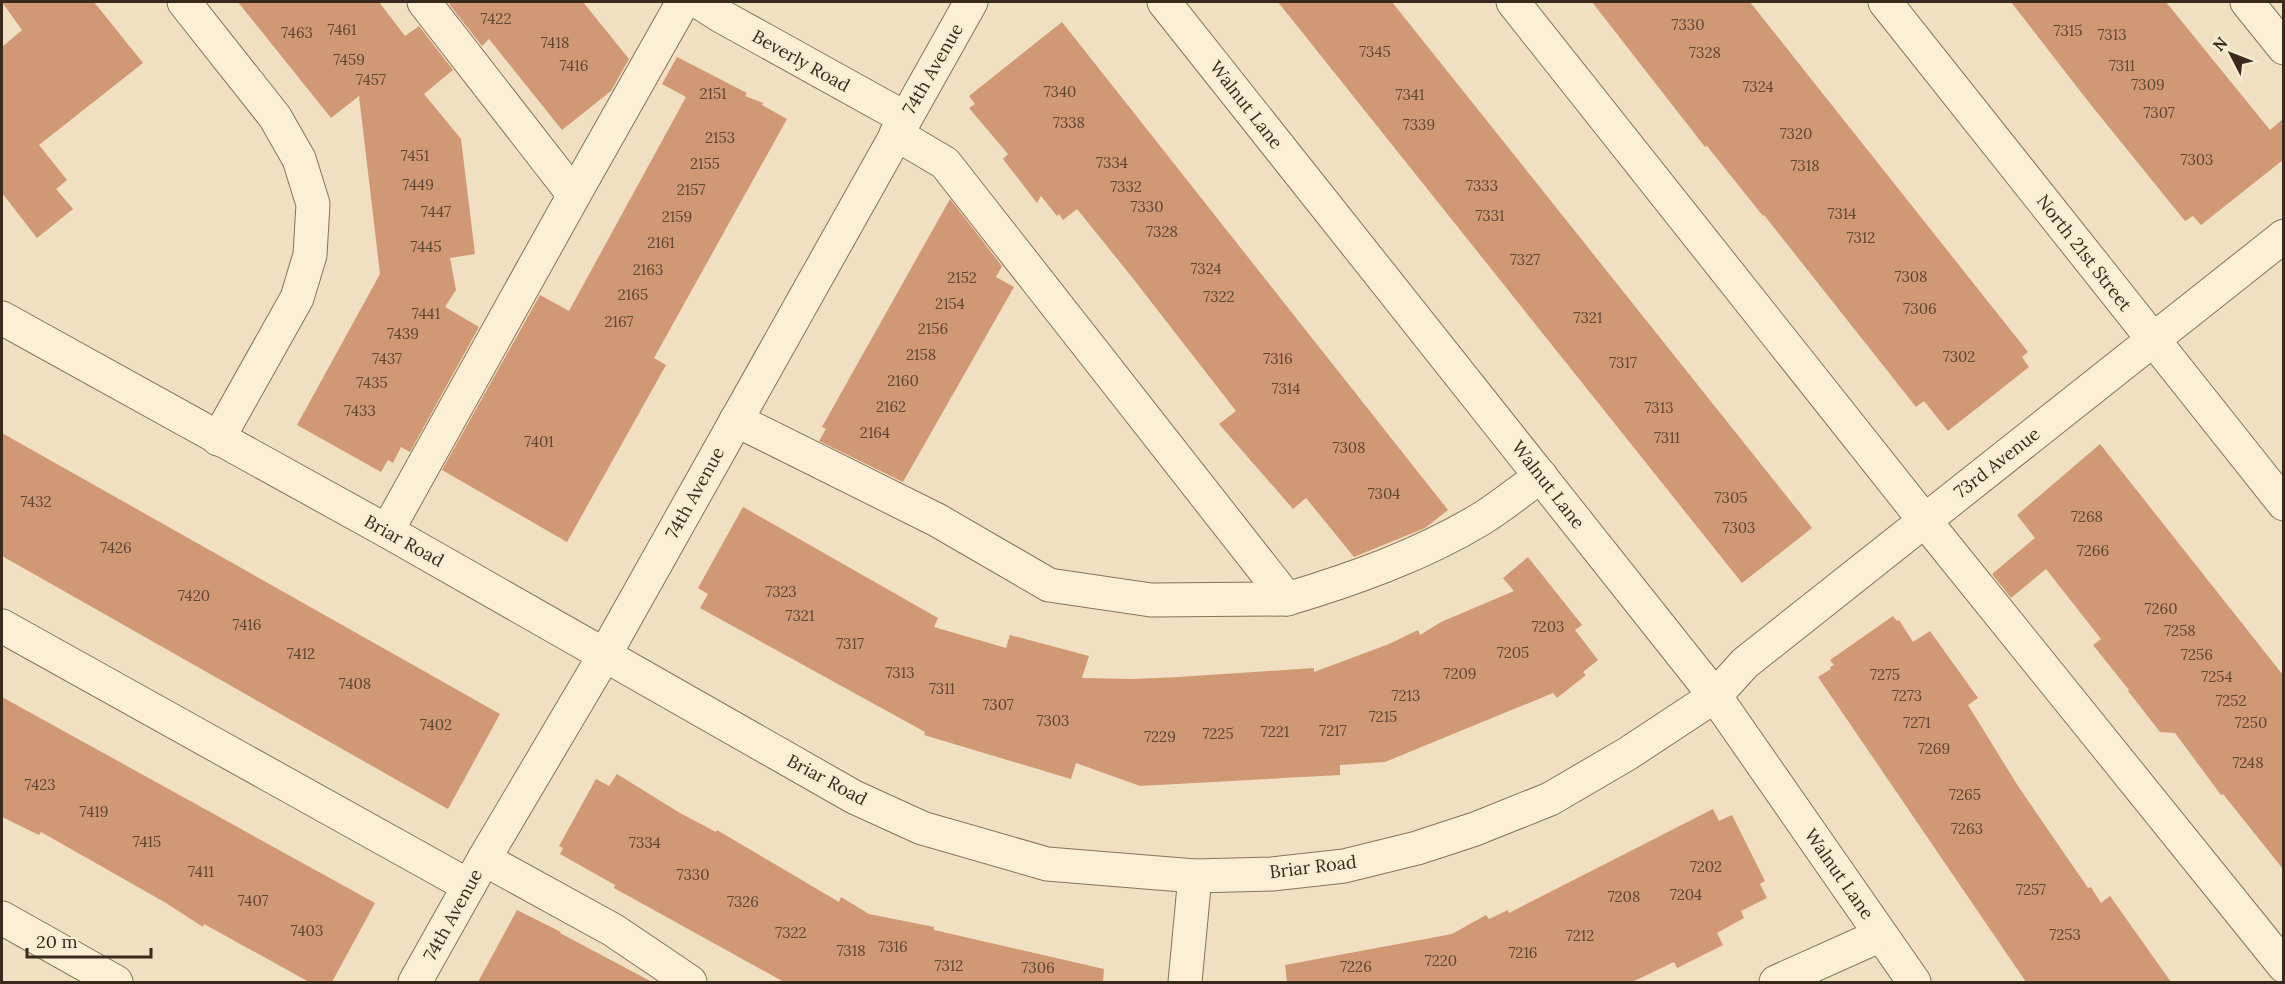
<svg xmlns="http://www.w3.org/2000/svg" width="2285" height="984" font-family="Lora,serif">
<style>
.building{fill:#d09875}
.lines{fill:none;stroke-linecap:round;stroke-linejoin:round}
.minor-casing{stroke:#8a7158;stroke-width:35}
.minor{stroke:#faeed5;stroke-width:33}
.labels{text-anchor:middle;stroke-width:4.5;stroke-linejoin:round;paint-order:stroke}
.number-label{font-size:15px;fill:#5f4633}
.street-label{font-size:18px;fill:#392a1d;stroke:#f7ebd1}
</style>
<rect width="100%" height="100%" fill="#f0e0c1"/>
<g class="building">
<path d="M2 2H94L143 63 39 145 67 180 56 189 73 209 37 238 2 193V47L22 30Z"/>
<path d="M238 2H379L405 36 419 26 453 70 424 94 461 139 475 254 450 258 456 290 445 307 479 327 410 452 401 447 393 463 388 460 381 472 297 425 380 274 359 96 331 118Z"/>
<path d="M453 2H583L629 59 611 91 562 130 489 39 482 46 449 4Z"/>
<path d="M1278 2H1392L1812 528 1742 583Z"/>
<path d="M1592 2H1750L2028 352 2022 357 2029 367 1948 431 1924 401 1916 407 1764 215 1763 216 1707 146 1705 147Z"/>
<path d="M2011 2H2166L2270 130 2283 119V160L2201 225 2193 216 2185 221 2091 105Z"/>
<path d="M1062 22 1448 510 1425 528 1354 557 1306 498 1293 509 1219 424 1236 411 1131 276 1077 209 1063 220 1059 214 1057 216 1041 196 1037 203 1003 159 1008 154 969 108 975 104 969 96Z"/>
<path d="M677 57 747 93 745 96 763 103 762 105 787 119 654 358 666 365 567 542 442 470 540 295 569 311 686 97 662 84Z"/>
<path d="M950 199 1002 266 996 277 1014 287 903 482 819 441 826 429 822 427Z"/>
<path d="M2 433 500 714 448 809 2 556Z"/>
<path d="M2100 444 2283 675V869L2223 794 2221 795 2175 733 2160 732 2128 691 2129 690 2093 645 2101 639 2046 569 2011 598 1992 574 2035 538 2017 515Z"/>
<path d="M743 507 938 618 934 627 1006 648 1010 635 1089 656 1082 678 1133 679 1179 677 1314 668V672L1389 644 1418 630 1420 635 1441 622 1514 591 1503 578 1528 557 1582 625 1575 630 1598 660 1583 672 1586 675 1557 698 1553 693 1385 762 1340 765V775L1140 786 1076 763 1071 779 924 735 925 732 700 608 708 594 698 588Z"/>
<path d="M1893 616 1897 621 1899 620 1913 642 1930 631 1978 698 1968 705 2018 786 2088 888 2091 887 2101 903 2110 896 2171 982H2026L1818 677 1831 669 1830 667 1834 665 1830 660Z"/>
<path d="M2 697 375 903 332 982H309L204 924 203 927 166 903 41 832 39 835 2 817Z"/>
<path d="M617 774 680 813 716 832 717 830 839 902 841 897 869 914 934 927V930L1104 969 1103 982H784L614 888 615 885 560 854 563 848 559 846 596 779 609 786Z"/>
<path d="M1713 809 1719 821 1732 815 1765 881 1760 884 1767 898 1741 911 1744 918 1717 933 1723 945 1677 968 1674 962 1632 982H1287L1285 965 1452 934 1486 915 1489 919 1508 910 1509 913Z"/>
<path d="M517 910 561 932 560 933 652 982H478Z"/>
</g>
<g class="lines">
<defs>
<g id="minor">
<path d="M184 2 275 117 299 159 313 204 310 255 297 298 218 439"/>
<path d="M424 2 574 195 683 2"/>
<path d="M699 2 721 16 905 118"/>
<path d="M1164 2 1715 696 1914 982"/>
<path d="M1513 2 1925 521 2284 966"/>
<path d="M1885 2 2284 504"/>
<path d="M2247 2 2284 48"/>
<path d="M896 134 945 163 1287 599C1354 579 1421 555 1481 519 1502 506 1521 490 1541 476"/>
<path d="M2 318 387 531 854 797 922 828 1047 864 1195 876 1272 874 1344 866 1417 848 1475 829 1550 799 1627 754 1715 696 1745 663 2284 236"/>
<path d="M736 420 937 520 1049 585 1151 600 1287 599"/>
<path d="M387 531 574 195"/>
<path d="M2 626 469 886"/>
<path d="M484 859 613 930 690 982"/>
<path d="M2 918 116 982"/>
<path d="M415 982 484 859 604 656 971 2"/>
<path d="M1185 982 1195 876"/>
<path d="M1776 982 1881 935"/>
</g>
</defs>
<use href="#minor" class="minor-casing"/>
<use href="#minor" class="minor"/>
</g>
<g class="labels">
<g class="number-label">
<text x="496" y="24">7422</text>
<text x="1688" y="30">7330</text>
<text x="342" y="35">7461</text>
<text x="2068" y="36">7315</text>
<text x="297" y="38">7463</text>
<text x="2112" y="40">7313</text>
<text x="555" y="48">7418</text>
<text x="1375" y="57">7345</text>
<text x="1705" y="58">7328</text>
<text x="349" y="65">7459</text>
<text x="574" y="71">7416</text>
<text x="2122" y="71">7311</text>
<text x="371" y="85">7457</text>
<text x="2148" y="90">7309</text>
<text x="1758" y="92">7324</text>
<text x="1060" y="97">7340</text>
<text x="713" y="99">2151</text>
<text x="1410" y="100">7341</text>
<text x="2159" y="118">7307</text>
<text x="1069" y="128">7338</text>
<text x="1419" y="130">7339</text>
<text x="1796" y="139">7320</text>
<text x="720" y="143">2153</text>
<text x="415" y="161">7451</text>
<text x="2197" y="165">7303</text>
<text x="1112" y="168">7334</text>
<text x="705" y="169">2155</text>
<text x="1805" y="171">7318</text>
<text x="418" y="190">7449</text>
<text x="1482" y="191">7333</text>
<text x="1126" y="192">7332</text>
<text x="691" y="195">2157</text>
<text x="1147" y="212">7330</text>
<text x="436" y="217">7447</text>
<text x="1842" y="219">7314</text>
<text x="1490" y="221">7331</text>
<text x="677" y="222">2159</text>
<text x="1162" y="237">7328</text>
<text x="1861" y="243">7312</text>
<text x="661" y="248">2161</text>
<text x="426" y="252">7445</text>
<text x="1525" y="265">7327</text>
<text x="1206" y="274">7324</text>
<text x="648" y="275">2163</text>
<text x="1911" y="282">7308</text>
<text x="962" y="283">2152</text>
<text x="633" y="300">2165</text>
<text x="1219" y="302">7322</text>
<text x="950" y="309">2154</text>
<text x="1920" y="314">7306</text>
<text x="426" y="319">7441</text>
<text x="1588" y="323">7321</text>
<text x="619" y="327">2167</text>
<text x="933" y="334">2156</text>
<text x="403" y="339">7439</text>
<text x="921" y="360">2158</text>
<text x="1959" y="362">7302</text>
<text x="387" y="364">7437</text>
<text x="1278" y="364">7316</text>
<text x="1623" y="368">7317</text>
<text x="903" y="386">2160</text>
<text x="372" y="388">7435</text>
<text x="1286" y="394">7314</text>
<text x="891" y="412">2162</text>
<text x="1659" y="413">7313</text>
<text x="360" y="416">7433</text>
<text x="875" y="438">2164</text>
<text x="1667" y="443">7311</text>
<text x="539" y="447">7401</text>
<text x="1349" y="453">7308</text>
<text x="1384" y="499">7304</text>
<text x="1731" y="503">7305</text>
<text x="36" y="507">7432</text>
<text x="2087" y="522">7268</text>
<text x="1739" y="533">7303</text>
<text x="116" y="553">7426</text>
<text x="2093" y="556">7266</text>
<text x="781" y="597">7323</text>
<text x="194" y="601">7420</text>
<text x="2161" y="614">7260</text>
<text x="800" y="621">7321</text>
<text x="247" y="630">7416</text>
<text x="1548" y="632">7203</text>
<text x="2180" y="636">7258</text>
<text x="850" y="649">7317</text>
<text x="1513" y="658">7205</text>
<text x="301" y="659">7412</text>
<text x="2197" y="660">7256</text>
<text x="900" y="678">7313</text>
<text x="1460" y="679">7209</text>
<text x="1885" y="680">7275</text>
<text x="2217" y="682">7254</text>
<text x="355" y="689">7408</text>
<text x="942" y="694">7311</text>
<text x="1406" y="701">7213</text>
<text x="1907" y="701">7273</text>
<text x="2231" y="706">7252</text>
<text x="998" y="710">7307</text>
<text x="1383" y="722">7215</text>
<text x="1053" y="726">7303</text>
<text x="1917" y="728">7271</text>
<text x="2251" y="728">7250</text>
<text x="436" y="730">7402</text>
<text x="1333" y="736">7217</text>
<text x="1275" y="737">7221</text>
<text x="1218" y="739">7225</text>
<text x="1160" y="742">7229</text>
<text x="1934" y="754">7269</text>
<text x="2248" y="768">7248</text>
<text x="40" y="790">7423</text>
<text x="1965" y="800">7265</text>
<text x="94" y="817">7419</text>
<text x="1967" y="834">7263</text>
<text x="147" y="847">7415</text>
<text x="645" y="848">7334</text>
<text x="1706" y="872">7202</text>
<text x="201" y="877">7411</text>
<text x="693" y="880">7330</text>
<text x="2031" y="895">7257</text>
<text x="1686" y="900">7204</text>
<text x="1624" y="902">7208</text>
<text x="253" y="906">7407</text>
<text x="743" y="907">7326</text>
<text x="307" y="936">7403</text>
<text x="791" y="938">7322</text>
<text x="2065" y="940">7253</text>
<text x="1580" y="941">7212</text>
<text x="893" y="952">7316</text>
<text x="851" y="956">7318</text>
<text x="1523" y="958">7216</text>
<text x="1441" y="966">7220</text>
<text x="949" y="971">7312</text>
<text x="1356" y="972">7226</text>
<text x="1038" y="973">7306</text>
</g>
<g class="street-label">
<text transform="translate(801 61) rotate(29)" y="6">Beverly Road</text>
<text transform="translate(933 69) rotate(-60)" y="6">74th Avenue</text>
<text transform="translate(1246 105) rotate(52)" y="6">Walnut Lane</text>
<text transform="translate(2084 253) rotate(52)" y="6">North 21st Street</text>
<text transform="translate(1997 463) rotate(-38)" y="6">73rd Avenue</text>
<text transform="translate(1548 485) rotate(52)" y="6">Walnut Lane</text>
<text transform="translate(695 493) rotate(-61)" y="6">74th Avenue</text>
<text transform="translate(404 541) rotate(29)" y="6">Briar Road</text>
<text transform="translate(827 780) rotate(28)" y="6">Briar Road</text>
<text transform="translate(1313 867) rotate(-7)" y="6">Briar Road</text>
<text transform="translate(1839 874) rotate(55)" y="6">Walnut Lane</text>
<text transform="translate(453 915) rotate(-61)" y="6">74th Avenue</text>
</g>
</g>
<rect width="2285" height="984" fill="none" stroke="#392a1d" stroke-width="6"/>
<g transform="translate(2231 54) rotate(312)" stroke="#f7ebd1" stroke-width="4.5" paint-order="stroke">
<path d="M0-4.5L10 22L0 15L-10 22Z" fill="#392a1d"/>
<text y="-9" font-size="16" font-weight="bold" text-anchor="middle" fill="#392a1d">N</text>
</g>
<path d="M27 948v9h124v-9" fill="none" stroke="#392a1d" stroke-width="3"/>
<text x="36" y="948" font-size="18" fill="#392a1d" stroke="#f7ebd1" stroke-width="4.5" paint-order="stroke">20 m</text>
</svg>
